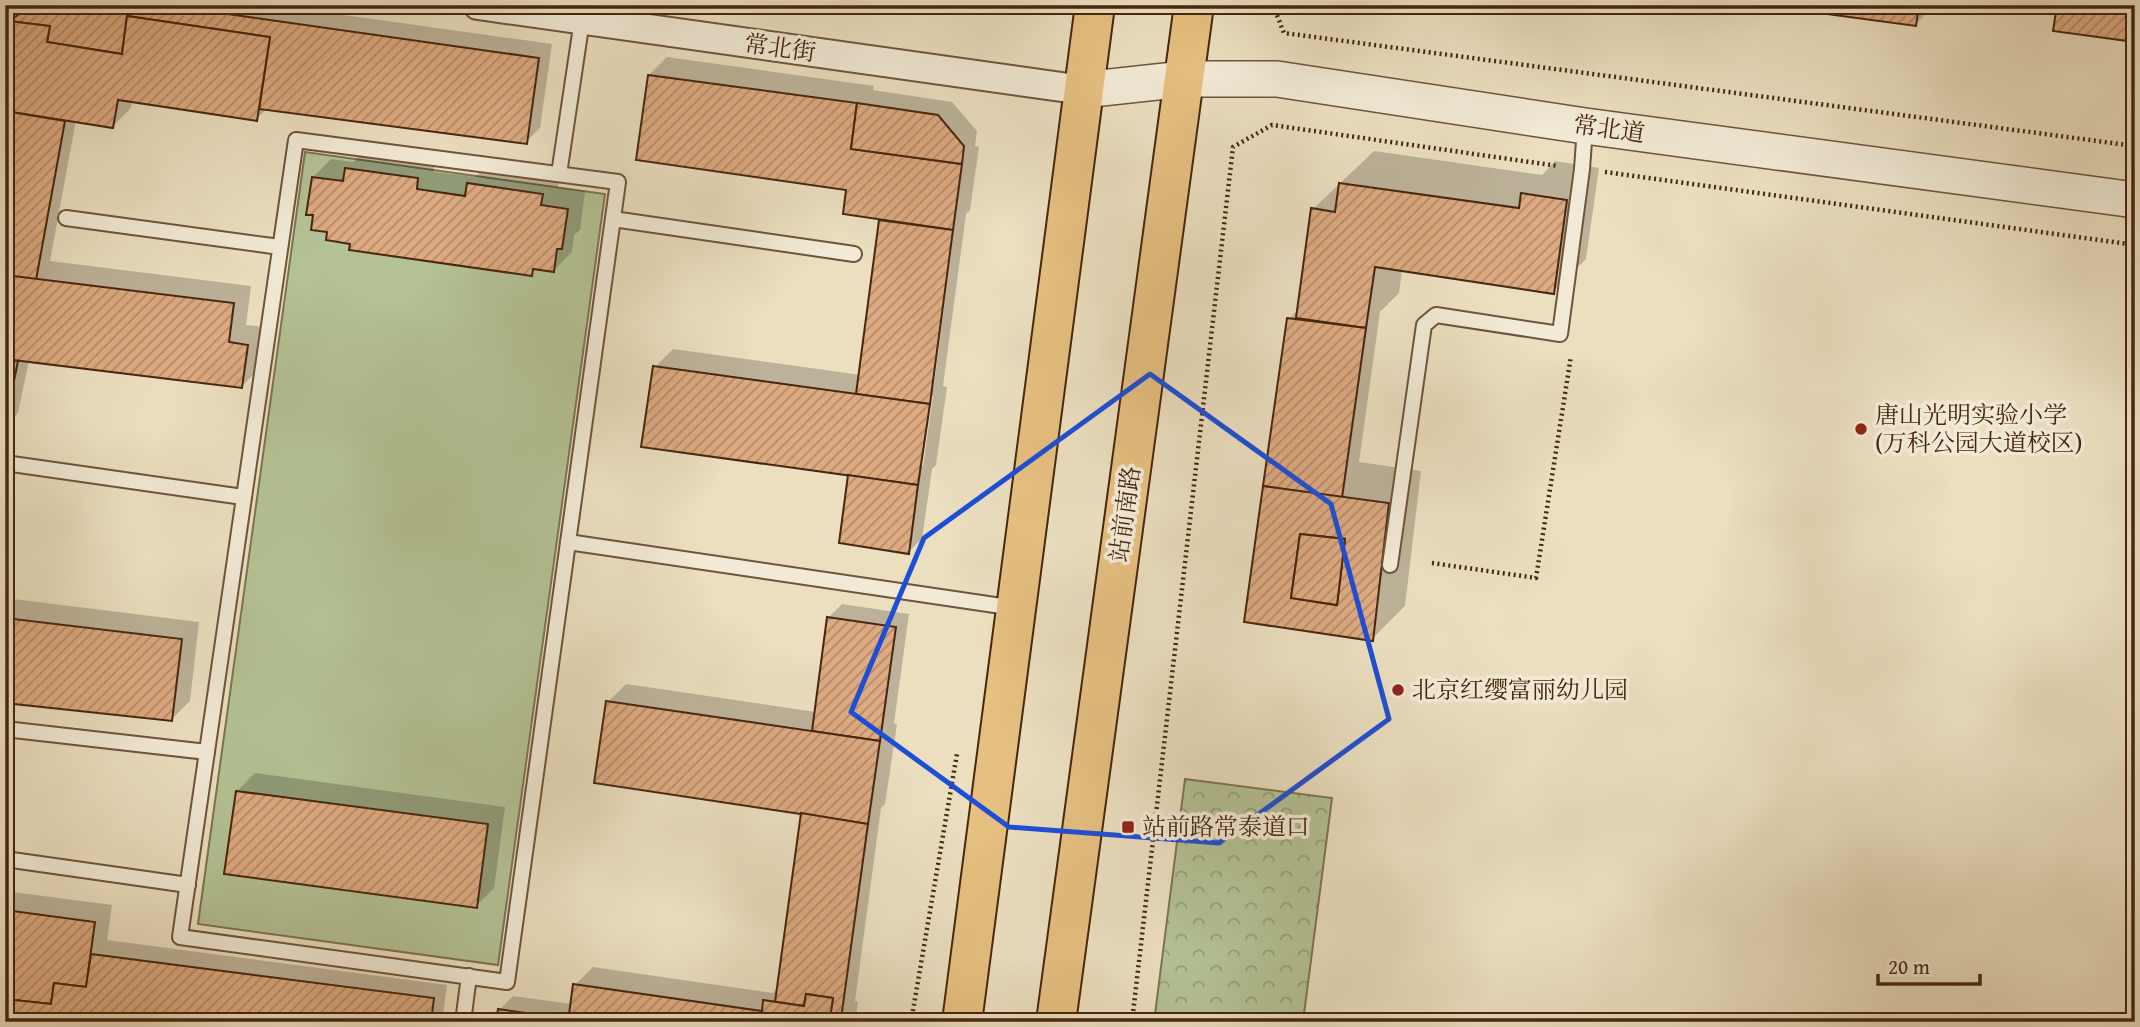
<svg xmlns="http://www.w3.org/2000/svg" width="2140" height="1027" font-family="'Gentium Book Plus','Noto Serif SC',serif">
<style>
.forest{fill:url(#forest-crowns);stroke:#7d7452;stroke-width:2}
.garden{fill:#b4c295;stroke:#7d7452;stroke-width:2}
.shadow{fill:#0003;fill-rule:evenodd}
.building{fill:url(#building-hatch);stroke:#46260f;stroke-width:2;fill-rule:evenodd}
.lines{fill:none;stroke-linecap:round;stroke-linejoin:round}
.service-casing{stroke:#6f543b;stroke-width:18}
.minor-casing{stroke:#6f543b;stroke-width:32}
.tertiary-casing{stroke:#6f543b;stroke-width:38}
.primary-casing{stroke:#46260f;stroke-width:42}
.path{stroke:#46260f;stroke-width:4.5;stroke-dasharray:2 3.5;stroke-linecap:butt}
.service{stroke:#f2ead6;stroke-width:14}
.minor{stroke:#f2ead6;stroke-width:28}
.tertiary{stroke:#f2ead6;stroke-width:35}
.primary{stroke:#e6c080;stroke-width:38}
.marked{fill:none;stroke:#1d4ed8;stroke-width:5;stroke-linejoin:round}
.poi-dot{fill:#8f2418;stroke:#f2ead6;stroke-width:2.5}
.labels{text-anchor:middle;stroke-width:7;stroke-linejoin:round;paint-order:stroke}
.street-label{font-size:24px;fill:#46260f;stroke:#f2ead6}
.poi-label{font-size:24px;fill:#46260f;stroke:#f2ead6;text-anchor:start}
</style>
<defs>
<pattern id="forest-crowns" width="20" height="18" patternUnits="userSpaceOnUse" patternTransform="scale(1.75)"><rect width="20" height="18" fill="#b4c295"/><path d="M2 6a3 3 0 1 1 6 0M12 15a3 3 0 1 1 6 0" fill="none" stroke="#949d78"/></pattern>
<pattern id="building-hatch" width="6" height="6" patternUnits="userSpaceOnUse" patternTransform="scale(1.75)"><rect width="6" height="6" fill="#ddaa81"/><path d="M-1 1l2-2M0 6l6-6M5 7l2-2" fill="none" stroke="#b58a68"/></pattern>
</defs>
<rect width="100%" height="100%" fill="#ebdfc0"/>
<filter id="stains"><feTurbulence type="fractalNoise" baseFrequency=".00286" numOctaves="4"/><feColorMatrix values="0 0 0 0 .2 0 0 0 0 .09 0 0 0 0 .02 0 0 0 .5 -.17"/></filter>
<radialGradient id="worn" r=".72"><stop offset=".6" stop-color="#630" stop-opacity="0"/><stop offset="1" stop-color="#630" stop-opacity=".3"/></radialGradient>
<path class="forest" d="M1185 779 1332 798 1303 1022H1154Z"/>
<path class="garden" d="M305 152 605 194 498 965 198 924Z"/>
<g class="shadow">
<path d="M27 5H273L552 44 540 128 526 142 267 109 256 119 132 100 131 108 113 126 76 120 50 261 251 286 246 325 265 327 260 368 242 386 29 360 18 413 5 426V58L11 22Z"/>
<path d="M1772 5H1934L1916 24Z"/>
<path d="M667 57 874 86 873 90 952 102 977 131 975 146 979 147 970 210 966 214 943 386 947 387 936 465 932 469 922 539 908 552 850 474 655 367 673 349 861 375 881 221 884 218 848 188 649 75ZM952 221H955L934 385H931ZM929 395 933 396 923 466H919Z"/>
<path d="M364 151 435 161 434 172 475 177 487 166 560 176 558 187 585 191 580 230 574 235 572 252 554 270 538 267 531 274 352 242 329 231 315 214 313 177 331 159 353 162Z"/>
<path d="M1374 151 1542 175 1555 161 1599 168 1586 259 1553 292 1402 270 1399 293 1380 312 1359 462 1421 471 1405 606 1372 639 1289 319 1299 309 1313 209Z"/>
<path d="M5 598 199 622 190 701 172 719 5 701Z"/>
<path d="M842 604 909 614 894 723 897 724 885 804 881 808 855 1001 858 1002 855 1022H498L499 1010 513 996 572 1004 575 985 593 967 773 993 779 987 802 812 608 702 626 684 816 712 828 618Z"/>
<path d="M255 773 505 807 494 888 476 906 237 791Z"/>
<path d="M5 891 112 905 107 940 447 985 442 1022H92L5 1011Z"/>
</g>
<g class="building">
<path d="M33 5H163L539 58 527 144 259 109 270 37 127 16 122 54 47 42 50 26 9 21Z"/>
<path d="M1759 5H1919L1916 26Z"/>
<path d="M2057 5H2135V42L2053 31Z"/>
<path d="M127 16 270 37 257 121 118 100 113 128 5 111V46L9 21 50 26 47 42 122 54Z"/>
<path d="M648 75 857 103 851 149 962 164 953 230 843 214 846 190 636 160Z"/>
<path d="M857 103 938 115 964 146 962 164 851 149Z"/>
<path d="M5 111 65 121 36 280 5 275Z"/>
<path d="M345 168 418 178 417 189 465 196 467 183 543 194 541 205 568 209 562 249H557L554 272 533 269 532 276 349 250 350 244 326 240 327 232 311 230 313 215H306L312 177 343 181Z"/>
<path d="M1339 183 1519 208 1521 193 1567 200 1554 294 1375 267 1366 328 1296 318 1311 208 1335 212Z"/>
<path d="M879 220 953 230 930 404 856 394Z"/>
<path d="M5 275 234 303 229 342 248 345 242 388 5 359Z"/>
<path d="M1287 318 1366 328 1342 498 1263 486Z"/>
<path d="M5 359 18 361 5 425Z"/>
<path d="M653 366 930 404 918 485 641 447Z"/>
<path d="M848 475 918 485 909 554 839 543Z"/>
<path d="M1263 486 1389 503 1373 641 1244 622ZM1300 534 1345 539 1337 605 1291 598Z"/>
<path d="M1300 534 1345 539 1337 605 1291 598Z"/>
<path d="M827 617 896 627 880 741 812 731Z"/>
<path d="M5 618 182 639 172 721 5 703Z"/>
<path d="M606 701 880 741 868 824 594 783Z"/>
<path d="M236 791 488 824 477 908 224 874Z"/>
<path d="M801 813 868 824 841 1019 830 1018 833 998 806 994 804 1006 775 1002Z"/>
<path d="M5 910 95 922 86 987 54 983 51 1004 5 999Z"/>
<path d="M91 954 434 998 431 1022H79L5 1012V999L51 1004 54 983 86 987Z"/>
<path d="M573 984 762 1011 763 1000 804 1006 806 994 833 998 830 1018 841 1019V1022H568Z"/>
<path d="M498 1009 568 1019V1022H496Z"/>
</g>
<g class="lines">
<defs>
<g id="service">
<path d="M296 140 618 182 507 982 180 937Z"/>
<path d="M559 174 582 20"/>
<path d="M66 218 280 247"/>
<path d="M613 219 854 254"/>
<path d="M5 463 243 497"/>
<path d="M568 542 1015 608"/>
<path d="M1390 565 1424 325 1436 315 1560 334 1582 169 1585 127"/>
<path d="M5 729 207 752"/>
<path d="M5 859 188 885"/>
<path d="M463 1022 469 976"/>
</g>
<path id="minor" d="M478 5 1083 90"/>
<path id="tertiary" d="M1083 90 1184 79H1277L1585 126 2135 200"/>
<g id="primary">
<path d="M962 1022 1095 5"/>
<path d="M1056 1022 1194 5"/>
</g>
</defs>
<use href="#service" class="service-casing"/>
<use href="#minor" class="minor-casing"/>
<use href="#tertiary" class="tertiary-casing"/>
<use href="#primary" class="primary-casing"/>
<g class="path">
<path d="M1273 5 1284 33 2135 146"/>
<path d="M1605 172 2135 245"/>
<path d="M1432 563 1536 578 1571 356"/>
<path d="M911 1022 957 754"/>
<path d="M1132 1022 1233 147 1272 125 1558 166"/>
</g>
<use href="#service" class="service"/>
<use href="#minor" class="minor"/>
<use href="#tertiary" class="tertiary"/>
<use href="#primary" class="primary"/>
</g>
<path class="marked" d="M1150 374 1331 504 1389 719 1219 843 1009 827 851 712 924 538Z"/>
<g class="poi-dot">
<circle cx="1861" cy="429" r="7"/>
<circle cx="1398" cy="690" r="7"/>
<rect x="1121" y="820" width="14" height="14" rx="3.5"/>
</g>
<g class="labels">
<g class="street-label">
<text transform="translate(780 48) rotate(8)" y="8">常北街</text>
<text transform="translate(1609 129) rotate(8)" y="8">常北道</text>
<text transform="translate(1125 514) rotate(-82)" y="8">站前南路</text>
</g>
<g class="poi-label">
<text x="1875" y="423">唐山光明实验小学<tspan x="1875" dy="28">(万科公园大道校区)</tspan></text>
<text x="1412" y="698">北京红缨富丽幼儿园</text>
<text x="1142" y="835">站前路常泰道口</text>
</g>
</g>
<rect width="2140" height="1027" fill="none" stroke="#ebdfc0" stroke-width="28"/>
<rect x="7" y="7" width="2126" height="1013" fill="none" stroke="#46260f" stroke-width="3.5"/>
<rect x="14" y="14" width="2112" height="999" fill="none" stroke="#46260f" stroke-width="2"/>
<path d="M1878 974v10h102v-10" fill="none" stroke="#46260f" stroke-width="3.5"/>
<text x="1888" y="974" font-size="21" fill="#46260f" stroke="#f2ead6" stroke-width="5" paint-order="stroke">20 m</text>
<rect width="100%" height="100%" filter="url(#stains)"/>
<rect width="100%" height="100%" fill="url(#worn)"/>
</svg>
